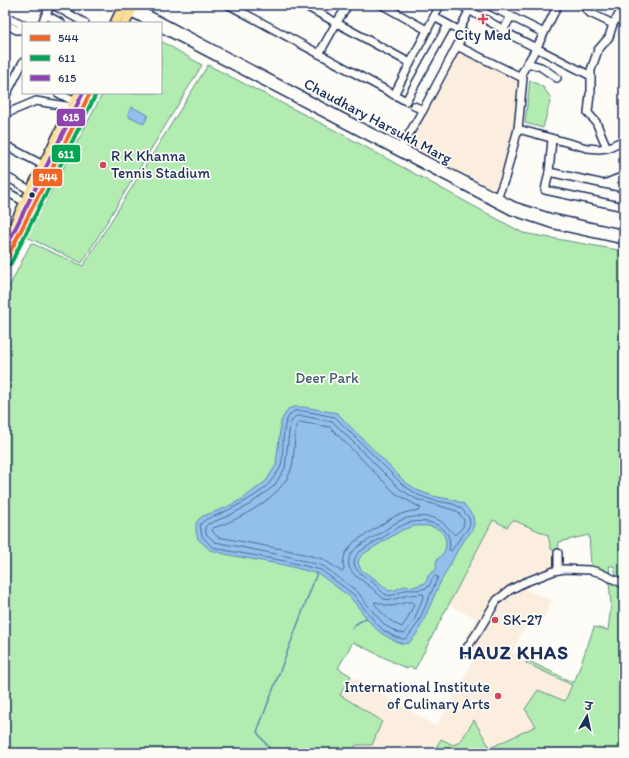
<svg xmlns="http://www.w3.org/2000/svg" width="629" height="758" font-family="Itim,'Playpen Sans Deva',sans-serif">
<style>
.built{fill:#fbeede}
.green{fill:#b2ecb0;stroke:#668e87}
.water{fill:#93bfec;stroke:#6385b3;fill-rule:evenodd}
.lines{fill:none;stroke-linecap:round;stroke-linejoin:round}
.shore{stroke:#4b6997;stroke-width:1}
.stream{stroke:#6385b3;stroke-width:1.5}
.minor-casing{stroke:#1b2f5e;stroke-width:10}
.major-casing{stroke:#1b2f5e;stroke-width:12}
.minor{stroke:#fdfcf7;stroke-width:7}
.major{stroke:#fcde96;stroke-width:9}
.bus-1-casing{stroke:#fdfcf7;stroke-width:7}
.bus-2-casing{stroke:#fdfcf7;stroke-width:7}
.bus-3-casing{stroke:#fdfcf7;stroke-width:7}
.bus-1{stroke:#f26522;stroke-width:4}
.bus-2{stroke:#00a651;stroke-width:4}
.bus-3{stroke:#8e44ad;stroke-width:4}
.poi-dot{fill:#d1495b;stroke:#fdfcf7;stroke-width:1.5}
.bus-dot{fill:#1b2f5e;stroke:#fdfcf7;stroke-width:1.5}
.labels{text-anchor:middle;stroke-width:3.5;stroke-linejoin:round;paint-order:stroke}
.poi-label{font-size:15px;fill:#1b2f5e;stroke:#fdfcf7;text-anchor:start}
.street-label{font-size:15px;fill:#1b2f5e;stroke:#fdfcf7}
.park-label{font-size:15px;fill:#415e72;stroke:#fdfcf7}
.district-label{font-size:19px;font-weight:bold;letter-spacing:1px;fill:#1b2f5e;stroke:#fdfcf7}
.line-badge{stroke:#fdfcf7;stroke-width:1.5}
.badge-label{font-size:11px;text-anchor:middle;font-weight:bold;fill:#fff}
</style>
<rect width="100%" height="100%" fill="#fdfcf7"/>
<filter id="ink" filterUnits="userSpaceOnUse"><feTurbulence type="fractalNoise" baseFrequency=".025" numOctaves="2"/><feDisplacementMap in="SourceGraphic" scale="8" xChannelSelector="R" yChannelSelector="G"/><feConvolveMatrix kernelMatrix="1 2 1 2 8 2 1 2 1" color-interpolation-filters="sRGB"/></filter>
<g filter="url(#ink)">
<g class="built">
<path d="M458 49 521 79 517 128 503 174 495 193 406 147Z"/>
<path d="M513 519 548 535 551 549 558 552V570L522 588 551 600 544 619 532 614 512 652 527 660 526 663 573 685 565 701 536 726 490 748 460 742 453 745 441 739 433 753H353L356 745 340 695 351 676 436 726 456 694 473 660 459 651 476 618 449 605 493 520Z"/>
</g>
<g class="green">
<path d="M161 41 202 65 82 263 27 237 103 93H161Z"/>
<path d="M208 65 340 133 523 233 624 251V580L616 576 614 566H609L610 573 591 566 589 535 559 542 558 552 551 549 548 535 513 520 507 527 493 520 415 669 409 667 407 669 353 642 338 668 351 676 340 695 382 721 372 745H356L353 753H5V295L31 243 83 266Z"/>
<path d="M530 80 543 87 551 98 543 128 525 123Z"/>
<path d="M609 580 624 589V753H433L441 739 453 745 460 742 474 720 490 748 536 726 525 709 538 690 565 701 572 685 526 663 527 660 574 683 594 627 608 630 611 606Z"/>
</g>
<g class="water">
<path d="M132 107 148 115 144 124 135 119 130 118 128 114Z"/>
<path d="M294 407H304L337 413 405 482 419 491 433 496 454 500 464 504 473 516 474 525 471 532 461 544 439 585 422 624 416 635 409 643 403 644 393 640 381 633 373 626 350 597 319 574 284 565 229 555 210 550 198 539 196 532V524L198 520 203 516 225 508 244 498 266 481 276 465 281 421 288 409ZM414 526C420 526 427 525 433 527 444 530 449 541 444 552 442 555 438 558 436 562 438 574 433 569 428 576 427 579 427 581 425 583L413 587 404 586 395 590 389 591 375 579 361 570 358 563 359 559 363 554 402 530Z"/>
</g>
<g class="lines">
<g class="shore">
<path d="M295 411H304L335 417 403 485 418 495 432 500 453 504 461 508 469 518 470 524 467 530 458 541 451 551 449 550C454 527 431 519 412 522 401 524 392 532 382 538 375 542 367 546 361 551 356 554 354 559 354 564 357 573 364 576 371 581 377 585 381 593 387 595 394 597 399 592 405 590 412 589 422 592 429 586 432 582 431 578 436 576L438 577 418 623 407 638 403 639 395 637 383 630 376 623 353 594 321 570 285 561 229 551 212 547 202 536 200 525C205 517 217 516 224 512 237 506 263 493 271 481 274 477 279 471 281 466 285 451 279 417 295 411Z"/>
<path d="M296 416H303L333 422 400 489 416 499 457 511 464 520 463 527 455 535C448 529 444 521 434 518 425 516 413 516 404 519 395 522 388 528 381 533 370 540 345 549 349 566 352 576 361 579 368 585 374 589 378 595 384 599 392 601 397 598 405 596 410 594 416 595 422 594L424 595 414 621 404 634 397 632 386 626 373 612 357 591 323 566 286 556 215 542 206 534 205 527 208 524 228 516 249 505 274 486 285 468 290 424Z"/>
<path d="M299 422 330 427 395 493 421 508 419 511H411L395 516 354 542 345 554 343 563 344 570 342 572 323 559 287 550 218 537 212 531 213 528C239 520 282 497 291 470 295 456 294 440 296 426Z"/>
<path d="M375 602C380 602 384 606 390 606 398 606 405 601 413 602L414 604 408 618 402 627C390 622 382 614 375 604Z"/>
</g>
<g class="stream">
<path d="M352 629 356 624 366 618"/>
<path d="M273 753 257 732 317 573"/>
</g>
<defs>
<g id="minor">
<path d="M130 5 336 114 514 206 552 218 624 234"/>
<path d="M229 5 406 101 448 25"/>
<path d="M304 5 410 63"/>
<path d="M382 5 427 30"/>
<path d="M460 5 504 30"/>
<path d="M488 5 544 33"/>
<path d="M582 5 590 13 613 24"/>
<path d="M126 10 151 23"/>
<path d="M46 15 61 23"/>
<path d="M5 16 22 24 21 29"/>
<path d="M511 16 503 31 591 76"/>
<path d="M42 23 50 6 53 5 85 23"/>
<path d="M5 24 17 30H23"/>
<path d="M161 28 512 211 551 224 624 240"/>
<path d="M459 31 472 5"/>
<path d="M457 46 523 78 518 129"/>
<path d="M319 54 337 22 348 5"/>
<path d="M527 63 541 67 557 78"/>
<path d="M520 76 537 47 558 5"/>
<path d="M58 93 75 102"/>
<path d="M394 95 440 5"/>
<path d="M5 97 23 62"/>
<path d="M414 106 423 110"/>
<path d="M5 114 36 101 72 107"/>
<path d="M5 145 43 165"/>
<path d="M607 148 596 122 588 113 590 94 591 92V70L598 50 609 37 613 24 620 13 621 5"/>
<path d="M399 151 423 110 464 33 434 17"/>
<path d="M549 172 552 139"/>
<path d="M5 176 30 190"/>
<path d="M624 176 604 184 549 172 545 190 624 207"/>
<path d="M604 184 624 188"/>
<path d="M5 191 25 202"/>
<path d="M496 201 505 178 518 129 587 148 599 149 607 148 624 140"/>
<path d="M558 570V553"/>
<path d="M464 652 479 630 497 600 510 590 523 583 554 571 564 569 590 570 598 572 624 584"/>
</g>
<g id="major">
<path d="M115 23 124 5"/>
<path d="M125 23 134 5"/>
<path d="M5 245 25 202 79 93"/>
<path d="M5 262 90 93"/>
</g>
</defs>
<use href="#minor" class="minor-casing"/>
<use href="#major" class="major-casing"/>
<use href="#minor" class="minor"/>
<use href="#major" class="major"/>
<defs>
<path id="bus-1" d="M5 262 90 93"/>
<path id="bus-2" d="M10 265 95 96"/>
<path id="bus-3" d="M5 249 83 93"/>
</defs>
<use href="#bus-1" class="bus-1-casing"/>
<use href="#bus-2" class="bus-2-casing"/>
<use href="#bus-3" class="bus-3-casing"/>
<use href="#bus-1" class="bus-1"/>
<use href="#bus-2" class="bus-2"/>
<use href="#bus-3" class="bus-3"/>
</g>
</g>
<g class="poi-dot">
<path d="M481 13h4v4h4v4h-4v4h-4v-4h-4v-4h4z"/>
<circle cx="103" cy="165" r="4"/>
<circle cx="495" cy="620" r="4"/>
<circle cx="498" cy="696" r="4"/>
</g>
<circle class="bus-dot" cx="32" cy="195" r="3.5"/>
<g class="labels">
<g class="poi-label">
<text x="483" y="40" text-anchor="middle">City Med</text>
<text x="111" y="161">R K Khanna<tspan x="111" dy="17">Tennis Stadium</tspan></text>
<text x="503" y="625">SK-27</text>
<text x="490" y="692" text-anchor="end">International Institute<tspan x="490" dy="17">of Culinary Arts</tspan></text>
</g>
<g class="street-label">
<text transform="translate(378 121) rotate(28)" y="5">Chaudhary Harsukh Marg</text>
</g>
<g class="park-label">
<text x="327" y="383">Deer Park</text>
</g>
<g class="district-label">
<text x="514" y="659">HAUZ KHAS</text>
</g>
</g>
<g class="line-badge">
<rect x="56" y="108" width="30" height="19" rx="4" fill="#8e44ad"/>
<rect x="51" y="144" width="30" height="19" rx="4" fill="#00a651"/>
<rect x="32" y="168" width="31" height="19" rx="4" fill="#f26522"/>
</g>
<g class="badge-label">
<text x="71" y="121">615</text>
<text x="66" y="158">611</text>
<text x="48" y="181">544</text>
</g>
<rect width="629" height="758" fill="none" stroke="#fdfcf7" stroke-width="20"/>
<rect x="10" y="10" width="609" height="738" fill="none" stroke="#1b2f5e" stroke-width="1.5" filter="url(#ink)"/>
<rect x="22" y="22" width="140" height="72" fill="#fdfcf7" stroke="#a3aaba"/>
<rect x="30" y="35" width="20" height="6" fill="#f26522" stroke="#a3aaba"/>
<text x="58" y="42" font-size="12" fill="#1b2f5e">544</text>
<rect x="30" y="55" width="20" height="6" fill="#00a651" stroke="#a3aaba"/>
<text x="58" y="62" font-size="12" fill="#1b2f5e">611</text>
<rect x="30" y="75" width="20" height="6" fill="#8e44ad" stroke="#a3aaba"/>
<text x="58" y="82" font-size="12" fill="#1b2f5e">615</text>
<g transform="translate(587 716) rotate(9)" stroke="#fdfcf7" stroke-width="3" paint-order="stroke">
<path d="M0-3L7 15L0 10L-7 15Z" fill="#1b2f5e"/>
<text y="-6" font-size="11" font-weight="bold" text-anchor="middle" fill="#1b2f5e">उ</text>
</g>
</svg>
